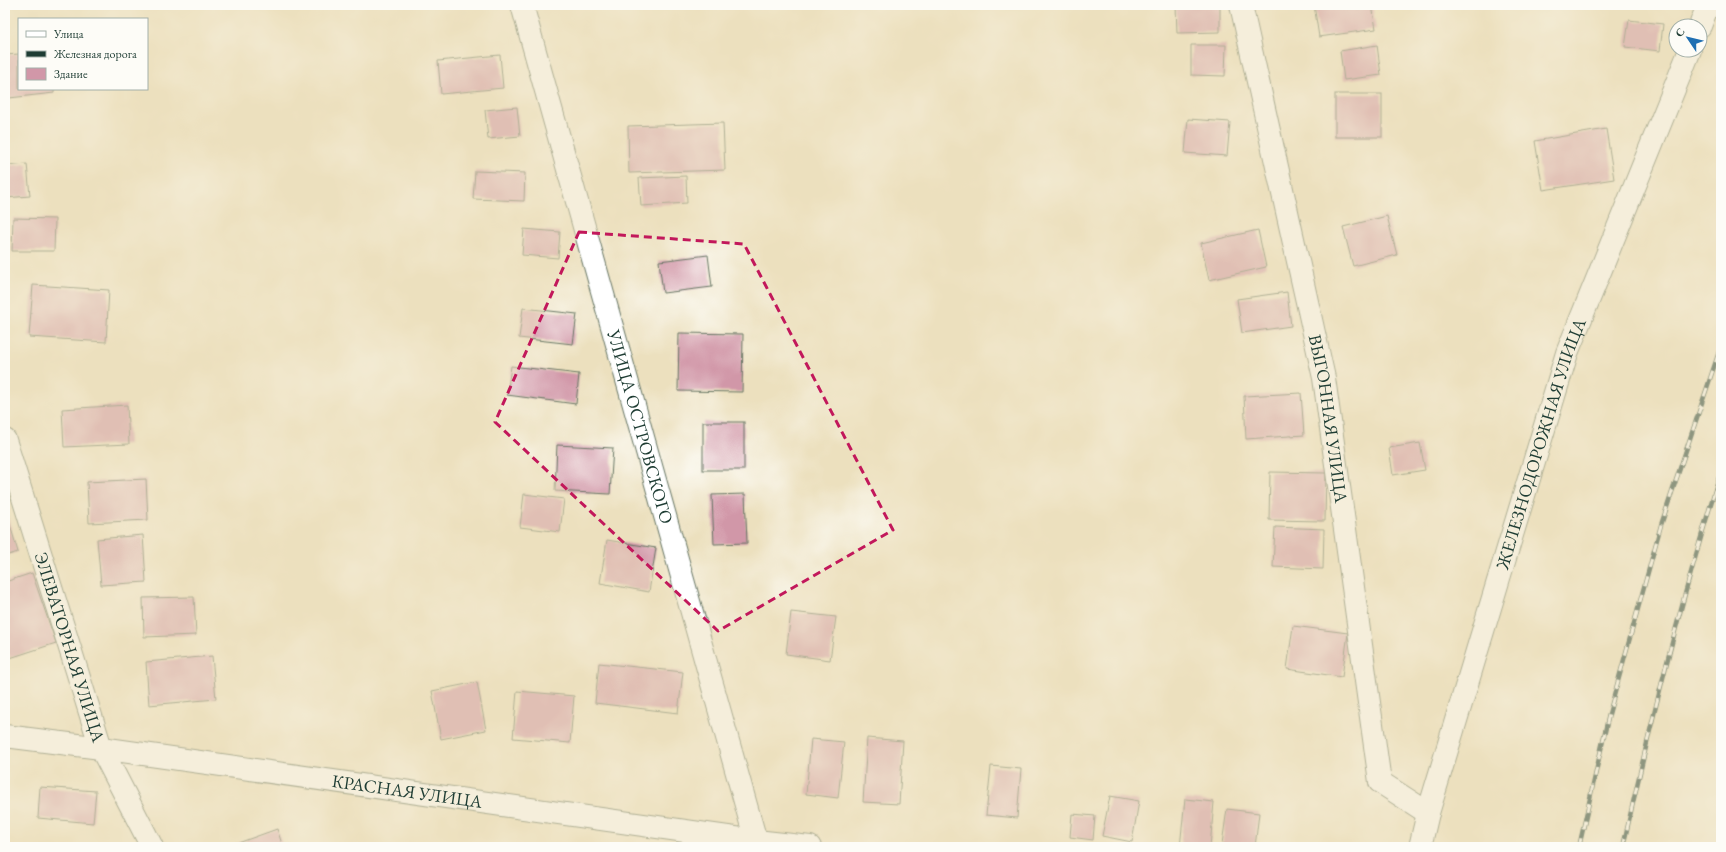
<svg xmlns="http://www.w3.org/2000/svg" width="1726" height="852" font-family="'EB Garamond',serif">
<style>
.building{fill:#d197a8}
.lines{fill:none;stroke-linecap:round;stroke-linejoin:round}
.minor-casing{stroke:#677664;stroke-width:24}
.minor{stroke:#fff;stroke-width:22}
.rail-casing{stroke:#1f3d34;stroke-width:4.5}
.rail{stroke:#fdfcf7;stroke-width:3;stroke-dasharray:9;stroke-linecap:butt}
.marked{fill:none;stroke:#c2185b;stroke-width:3;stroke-dasharray:8 5;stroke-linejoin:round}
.labels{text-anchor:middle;stroke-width:3;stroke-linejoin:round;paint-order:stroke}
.street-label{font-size:18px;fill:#1f3d34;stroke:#fdfcf7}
</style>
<rect width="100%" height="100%" fill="#fdfcf7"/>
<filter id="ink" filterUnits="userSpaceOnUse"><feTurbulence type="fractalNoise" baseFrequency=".025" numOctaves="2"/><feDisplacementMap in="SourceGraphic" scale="8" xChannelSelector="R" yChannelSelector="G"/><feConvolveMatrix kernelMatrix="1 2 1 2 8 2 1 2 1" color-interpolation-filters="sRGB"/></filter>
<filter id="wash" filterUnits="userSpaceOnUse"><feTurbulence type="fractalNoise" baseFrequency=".012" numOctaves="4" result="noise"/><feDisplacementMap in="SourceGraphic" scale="16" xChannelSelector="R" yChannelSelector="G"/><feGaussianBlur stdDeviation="0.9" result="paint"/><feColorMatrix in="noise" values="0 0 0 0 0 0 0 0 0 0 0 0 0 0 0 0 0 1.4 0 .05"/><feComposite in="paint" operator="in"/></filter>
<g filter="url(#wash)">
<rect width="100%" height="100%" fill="#ece0be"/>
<g id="blocks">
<g class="building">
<path d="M1220 5V32L1177 33 1176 6Z"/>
<path d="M1314 5H1372L1376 29 1319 37Z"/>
<path d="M1629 20 1663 24 1660 51 1625 47Z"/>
<path d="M1191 45H1226L1225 76 1191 75Z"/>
<path d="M1377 45 1381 75 1344 80 1340 51Z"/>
<path d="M19 54V89H54V93L9 98 5 55Z"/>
<path d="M500 55 503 88 441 94 438 61Z"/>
<rect x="1335" y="94" width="47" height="43"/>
<path d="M517 107 520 136 488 139 485 110Z"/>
<path d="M1188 119 1230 122 1227 156 1185 153Z"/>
<path d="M723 123 725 170 629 173 628 126Z"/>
<path d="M1606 129 1614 179 1543 190 1535 141Z"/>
<path d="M27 164 30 196 5 198V166Z"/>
<path d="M475 171 525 173 524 201 473 199Z"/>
<path d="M686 176 687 203 641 206 639 178Z"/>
<path d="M1387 216 1397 255 1353 266 1343 227Z"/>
<path d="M13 218 55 219 54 251H12Z"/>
<path d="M524 229 560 232 558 258 522 255Z"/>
<path d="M1258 230 1266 267 1209 280 1201 243Z"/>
<path d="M708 255 712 287 663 293 659 261Z"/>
<path d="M33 285 109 290 106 342 29 337Z"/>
<path d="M1287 292 1291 326 1242 333 1237 299Z"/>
<path d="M523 308 577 314 573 344 519 338Z"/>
<path d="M679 333 743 334 742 392 678 391Z"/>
<path d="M511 366 579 374 576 404 507 395Z"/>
<path d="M1301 393 1304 435 1246 439 1244 396Z"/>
<path d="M127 405 129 444 64 447 62 409Z"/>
<rect x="703" y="422" width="41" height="48"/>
<path d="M1420 443 1425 470 1393 475 1389 448Z"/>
<path d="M557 445 613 448 610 494 555 491Z"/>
<path d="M1270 472 1326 473 1325 521 1269 520Z"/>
<path d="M146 479 148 520 89 523 87 482Z"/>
<path d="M524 494 564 499 560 532 520 527Z"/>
<path d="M745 494 747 543 714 544 712 495Z"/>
<path d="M5 508 18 552 5 556Z"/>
<path d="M1275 527 1324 529 1323 569 1273 567Z"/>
<path d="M143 535 146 582 101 585 97 539Z"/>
<path d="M607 540 656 548 649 592 600 583Z"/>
<path d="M32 573 56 643 10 658 5 644V582Z"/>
<path d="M194 597 196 635 144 637 143 598Z"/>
<path d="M791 612 836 617 830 660 786 654Z"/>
<path d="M1293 626 1348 633 1342 677 1287 669Z"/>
<path d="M212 656 216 699 149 705 146 662Z"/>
<path d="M599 663 683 672 678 713 595 703Z"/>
<path d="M477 682 486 730 441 739 432 691Z"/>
<path d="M517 691 574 696 570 743 513 738Z"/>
<path d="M867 738 903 741 899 804 863 802Z"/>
<path d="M811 739 844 742 838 798 806 794Z"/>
<path d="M991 766 1021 769 1017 818 986 815Z"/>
<path d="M40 787 96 791 93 823 38 818Z"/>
<path d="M1110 796 1139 801 1132 842 1102 836Z"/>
<path d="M1185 799 1214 802 1210 847H1180Z"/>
<path d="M1227 809 1259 813 1255 847 1222 844Z"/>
<path d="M1072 814 1095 816 1093 840 1070 837Z"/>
<path d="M277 829 283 847H227Z"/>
</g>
</g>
</g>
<g filter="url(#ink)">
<use href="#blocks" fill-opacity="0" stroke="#677664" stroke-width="1"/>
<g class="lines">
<defs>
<g id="minor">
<path id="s1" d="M522 5 756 841 760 847"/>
<path id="s2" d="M1241 5 1324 378 1380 782 1428 813"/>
<path d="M1700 26 1708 5"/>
<path id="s3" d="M5 440 101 748 152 847"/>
<path id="s4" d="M5 736 101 748 756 841 810 847"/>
<path id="s5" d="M1420 847 1428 813 1567 353 1690 50"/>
</g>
</defs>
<use href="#minor" class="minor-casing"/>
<use href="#minor" class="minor"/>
<defs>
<g id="rail">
<path d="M1579 847 1609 714 1661 525 1721 346"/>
<path d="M1623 847C1651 721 1682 595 1721 471"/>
</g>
</defs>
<use href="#rail" class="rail-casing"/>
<use href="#rail" class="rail"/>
</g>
</g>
<path d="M0 0H1726V852H0ZM579 232 744 244 893 530 718 631 495 422Z" fill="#ece0be" fill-opacity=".55" fill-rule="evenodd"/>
<path class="marked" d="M579 232 744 244 893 530 718 631 495 422Z"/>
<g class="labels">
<g class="street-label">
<text dy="6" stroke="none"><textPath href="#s2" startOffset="423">ВЫГОННАЯ УЛИЦА</textPath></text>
<text dy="6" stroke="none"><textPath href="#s1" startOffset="438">УЛИЦА ОСТРОВСКОГО</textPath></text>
<text dy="6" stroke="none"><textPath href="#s5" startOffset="421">ЖЕЛЕЗНОДОРОЖНАЯ УЛИЦА</textPath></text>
<text dy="6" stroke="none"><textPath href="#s3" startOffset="217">ЭЛЕВАТОРНАЯ УЛИЦА</textPath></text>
<text dy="6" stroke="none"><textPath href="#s4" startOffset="406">КРАСНАЯ УЛИЦА</textPath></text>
</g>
</g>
<rect width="1726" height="852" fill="none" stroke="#fdfcf7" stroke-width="20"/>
<rect x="18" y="18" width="130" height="72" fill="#fdfcf7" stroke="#a4b0a9"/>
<rect x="26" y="31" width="20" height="6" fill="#ffffff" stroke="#a4b0a9"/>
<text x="54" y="38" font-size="12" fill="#1f3d34">Улица</text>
<rect x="26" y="51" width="20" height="6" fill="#1f3d34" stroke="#a4b0a9"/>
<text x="54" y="58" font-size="12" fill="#1f3d34">Железная дорога</text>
<rect x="26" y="68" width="20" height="12" fill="#d197a8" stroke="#a4b0a9"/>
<text x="54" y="78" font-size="12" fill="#1f3d34">Здание</text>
<g transform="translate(1688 38) rotate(305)"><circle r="19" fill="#fdfcf7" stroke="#a4b0a9"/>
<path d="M0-3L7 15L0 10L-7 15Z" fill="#1f6fb2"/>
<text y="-6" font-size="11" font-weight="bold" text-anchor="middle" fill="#1f3d34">С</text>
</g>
</svg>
